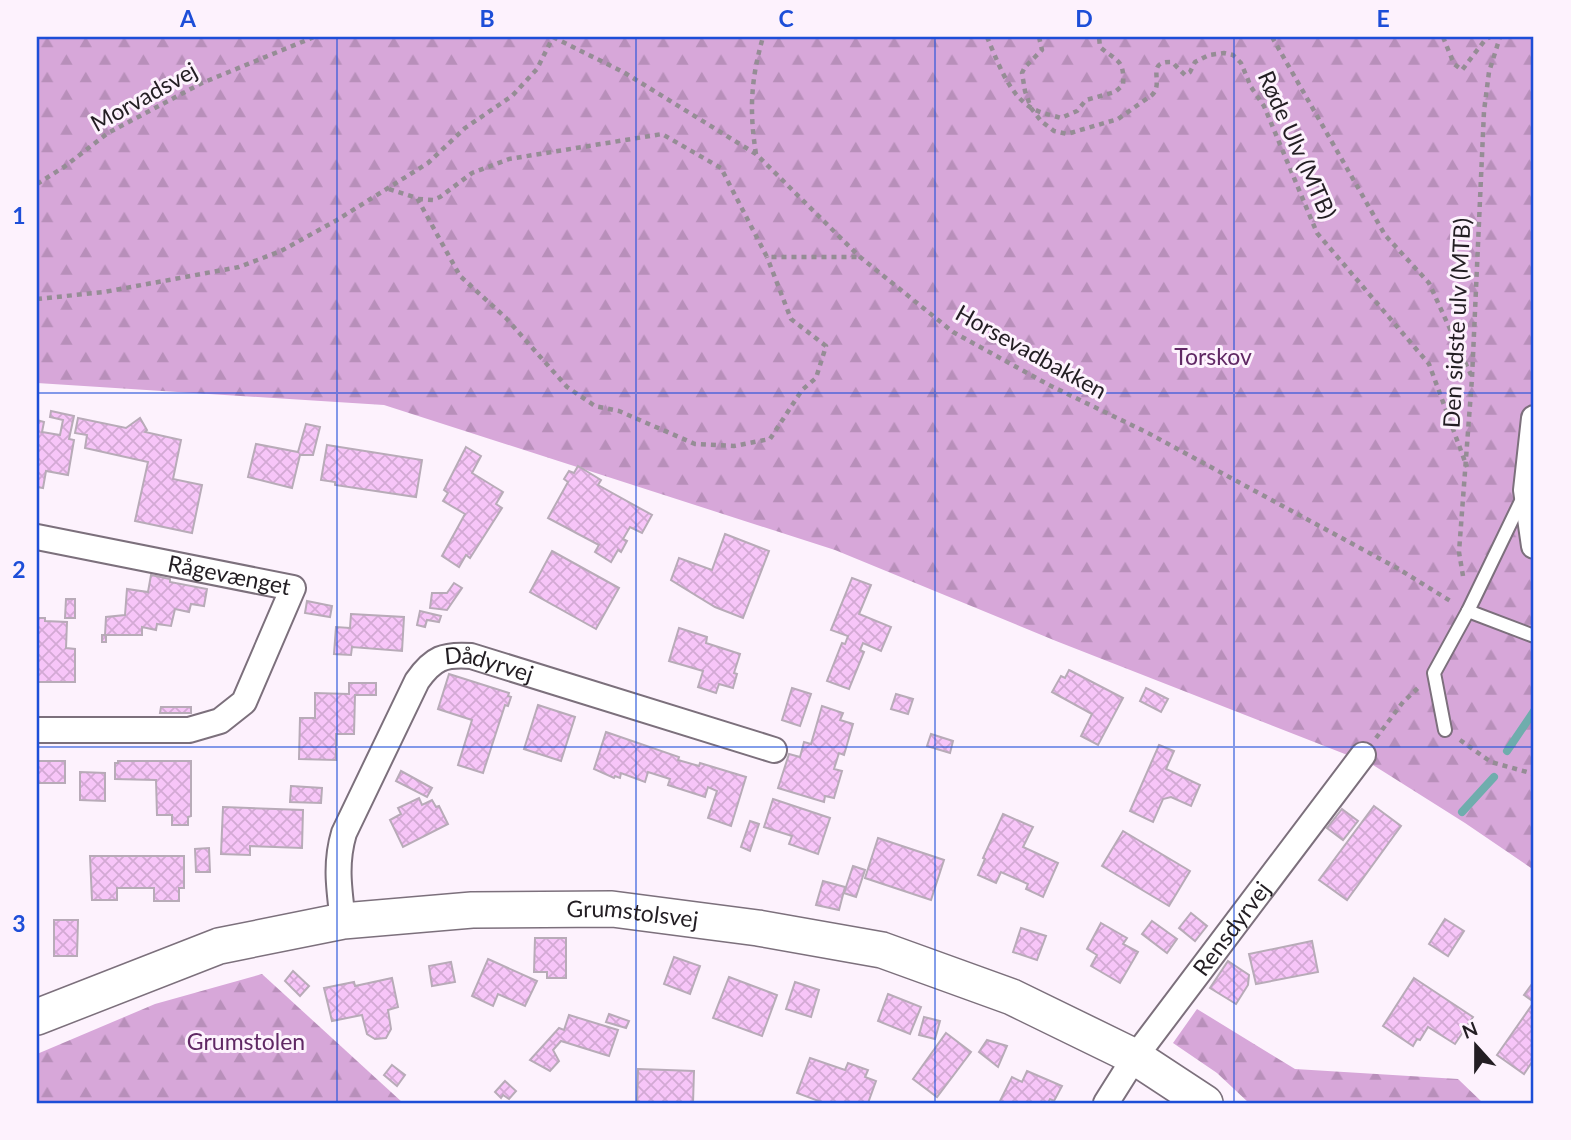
<svg xmlns="http://www.w3.org/2000/svg" width="1571" height="1140" font-family="Lato,sans-serif">
<style>
.forest{fill:url(#forest-firs)}
.lines{fill:none;stroke-linecap:round;stroke-linejoin:round}
.stream{stroke:#6fadad;stroke-width:8}
.building{fill:url(#building-cross-hatch);stroke:#b8abb8;stroke-width:2}
.lane-casing{stroke:#7c707c;stroke-width:16}
.street-casing{stroke:#7c707c;stroke-width:28}
.secondary-casing{stroke:#7c707c;stroke-width:38}
.path{stroke:#958d95;stroke-width:4.5;stroke-dasharray:5 5;stroke-linecap:butt}
.lane{stroke:#fff;stroke-width:12}
.street{stroke:#fff;stroke-width:24}
.secondary{stroke:#fff;stroke-width:35}
.grid{fill:none;stroke:#1d4ed8;stroke-width:2;stroke-opacity:0.55}
.labels{text-anchor:middle;stroke-width:6;stroke-linejoin:round;paint-order:stroke}
.street-label{font-size:23px;fill:#231e23;stroke:#fdf2fd}
.park-label{font-size:23px;fill:#602864;stroke:#fdf2fd}
.neatline{fill:none;stroke:#1d4ed8;stroke-width:2.5}
.grid-label{font-size:23px;text-anchor:middle;font-weight:bold;fill:#1d4ed8}
</style>
<defs>
<pattern id="forest-firs" width="22" height="20" patternUnits="userSpaceOnUse" patternTransform="scale(1.75)"><rect width="22" height="20" fill="#d7a7d9"/><path d="M5 1l3.5 6h-7zM16 11l3.5 6h-7z" fill="#b88fba"/></pattern>
<pattern id="building-cross-hatch" width="8" height="8" patternUnits="userSpaceOnUse" patternTransform="scale(1.75)"><rect width="8" height="8" fill="#f7c5f8"/><path d="M0 0l8 8M0 8l8-8" fill="none" stroke="#d3a9d4"/></pattern>
</defs>
<rect width="100%" height="100%" fill="#fdf2fd"/>
<g class="forest">
<path d="M37 37H1534V870L1465 823 1373 765 1056 641 835 550 384 405 37 383Z"/>
<path d="M262 974 403 1103H37V1054L155 1004Z"/>
<path d="M1197 1009 1295 1069 1458 1079 1483 1103H1249L1217 1073 1173 1043Z"/>
</g>
<g class="lines">
<g class="stream">
<path d="M1507 751 1534 711"/>
<path d="M1462 812 1494 777"/>
</g>
</g>
<g class="building">
<path d="M51 411 74 416 69 439 74 440 68 475 46 471 43 488 37 487V420L44 422 42 432 60 435 63 420 50 417Z"/>
<path d="M78 418 126 428 140 418 147 430 145 432 181 440 173 479 202 485 192 533 135 521 148 462 85 448 87 435 75 433Z"/>
<path d="M306 424 320 427 313 455H300L292 488 248 477 256 444 298 452Z"/>
<path d="M327 445 422 460 416 497 335 485V482L321 480Z"/>
<path d="M466 447 481 456 472 473 503 492 496 504 502 508 470 558 466 555 459 567 442 556 465 514 443 501 448 493 444 490Z"/>
<path d="M578 466 601 480 598 485 652 515 642 533 630 527 623 539 627 541 621 552 618 550 611 562 595 552 599 545 548 518 568 482 564 479 569 471 574 473Z"/>
<path d="M725 534 769 551 743 618 715 607 671 580 679 558 712 570Z"/>
<path d="M552 551 619 588 596 629 530 592Z"/>
<path d="M151 575 170 579V582L207 589 204 606 191 604 189 612 175 609 171 626 157 624 156 630 142 627V635H106V642H102V635H105L106 617 125 615 127 589 148 592Z"/>
<path d="M852 578 871 585 859 614 891 627 881 651 863 643 860 650 864 652 849 689 827 681 842 643 845 644 848 636 831 630Z"/>
<path d="M454 583 462 588 447 610 430 608 432 593H447Z"/>
<path d="M66 599H75V618H65Z"/>
<path d="M307 601 332 606 330 617 305 613Z"/>
<path d="M420 611 441 616 439 622 427 620 425 627 417 625Z"/>
<path d="M351 614 404 617 402 651 352 647 351 655 334 654 336 627 350 628Z"/>
<path d="M37 618H45V621L67 622 66 648 75 649V682H37Z"/>
<path d="M679 628 707 637 706 643 740 654 734 673 737 674 733 688 719 684 716 693 698 687 703 671 669 661Z"/>
<path d="M1069 670 1123 698 1098 745 1081 736 1092 714 1052 692 1061 676 1065 678Z"/>
<path d="M449 674 509 693 508 696 511 697 508 706 505 705 483 773 458 765 472 720 438 709Z"/>
<path d="M349 683H376V695H355L354 734H336V760L299 759 300 718H315V693L349 694Z"/>
<path d="M792 688 811 694 800 726 782 720Z"/>
<path d="M1146 688 1168 699 1161 712 1140 701Z"/>
<path d="M896 694 913 699 908 714 891 709Z"/>
<path d="M538 705 575 717 561 761 524 749Z"/>
<path d="M822 706 843 713 840 720 853 724 844 755 839 753 834 769 842 771 834 798 825 796 824 802 778 788 789 754 800 757 804 742 811 744Z"/>
<path d="M161 707H191V713H160Z"/>
<path d="M606 732 679 757 678 760 699 766 700 763 746 777 731 826 708 818 717 791 708 787 705 797 668 785 670 779 648 772 645 782 621 773 620 778 615 776 614 778 594 769Z"/>
<path d="M931 734 953 741 950 753 927 746Z"/>
<path d="M1159 745 1174 751 1166 769 1200 785 1191 806 1171 797 1163 799 1153 822 1130 811Z"/>
<rect x="37" y="761" width="28" height="22"/>
<path d="M118 761H191V816L188 817V825H172V815H157L156 780 115 779V763H118Z"/>
<path d="M401 771 432 788 427 797 396 781Z"/>
<path d="M80 772 105 773V801L80 800Z"/>
<path d="M291 786 322 788 321 803 290 802Z"/>
<path d="M419 798 422 805 432 800 436 807 439 806 448 824 403 847 390 820 401 814 398 808Z"/>
<path d="M773 799 830 818 818 854 789 844 792 836 764 827Z"/>
<path d="M1374 806 1401 826 1347 900 1319 880Z"/>
<path d="M223 807 303 810 302 848 250 846V855L221 854Z"/>
<path d="M1342 809 1358 821 1343 840 1327 828Z"/>
<path d="M1003 814 1033 827 1023 847 1058 863 1043 897 1026 889 1028 884 1001 872 996 883 978 875 985 859 983 858Z"/>
<path d="M750 821 759 824 750 851 741 847Z"/>
<path d="M1123 831 1190 871 1169 906 1102 866Z"/>
<path d="M878 838 944 860 931 900 865 878Z"/>
<path d="M209 848 210 872H196L195 849Z"/>
<path d="M90 856H184V888H179V901H154V888H117V900H92Z"/>
<path d="M853 866 865 870 856 897 844 893Z"/>
<path d="M823 881 845 887 839 910 816 905Z"/>
<path d="M1191 913 1207 926 1195 941 1179 928Z"/>
<path d="M1445 919 1464 931 1448 956 1429 944Z"/>
<path d="M54 920H78L77 956H54Z"/>
<path d="M1152 921 1177 939 1167 953 1142 934Z"/>
<path d="M1101 923 1127 938 1123 944 1138 952 1120 983 1091 966 1097 955 1087 949Z"/>
<path d="M1021 928 1046 936 1037 960 1013 952Z"/>
<path d="M535 938H566V978H547V972H534Z"/>
<path d="M1312 941 1318 972 1256 984 1249 954Z"/>
<path d="M674 957 700 966 690 994 664 984Z"/>
<path d="M488 959 537 981 525 1006 498 994 493 1006 472 996Z"/>
<path d="M1228 961 1249 975 1248 985 1236 1004 1210 988Z"/>
<path d="M451 962 455 982 432 986 429 966Z"/>
<path d="M293 971 309 986 300 996 285 981Z"/>
<path d="M729 977 777 995 762 1036 713 1018Z"/>
<path d="M392 978 398 1007 388 1010 391 1029 386 1038 375 1039 367 1034 362 1015 332 1021 324 988 354 982 355 986Z"/>
<path d="M1414 978 1473 1017 1455 1044 1428 1027 1420 1040 1417 1039 1413 1046 1383 1026Z"/>
<path d="M795 982 819 990 811 1017 786 1009Z"/>
<path d="M1532 984 1534 985V1002L1524 995Z"/>
<path d="M888 994 921 1007 910 1034 878 1021Z"/>
<path d="M1534 1002V1059L1524 1074 1497 1055Z"/>
<path d="M609 1014 629 1021 626 1028 606 1022Z"/>
<path d="M569 1015 618 1030 609 1056 561 1041 553 1050 559 1061 550 1071 530 1060 559 1028 564 1030Z"/>
<path d="M924 1017 940 1021 935 1039 919 1035Z"/>
<path d="M946 1033 971 1052 937 1097 913 1079Z"/>
<path d="M987 1040 1007 1046 998 1067 979 1052Z"/>
<path d="M810 1058 845 1070 848 1063 868 1070 865 1077 876 1081 868 1103H824L797 1093Z"/>
<path d="M392 1065 405 1075 397 1086 384 1075Z"/>
<path d="M638 1069 694 1071 693 1103H637Z"/>
<path d="M1027 1071 1062 1086 1054 1101 1050 1099 1048 1103H999L1012 1077 1022 1082Z"/>
<path d="M505 1081 516 1091 509 1099 503 1095 501 1098 495 1092Z"/>
</g>
<g class="lines">
<defs>
<g id="lane">
<path d="M1468 611 1534 636"/>
<path d="M1445 730 1434 673 1468 611 1523 497"/>
</g>
<g id="street">
<path d="M1534 418 1526 490 1534 546"/>
<path id="s1" d="M37 537 293 588 244 702 220 721 189 730H37"/>
<path id="s2" d="M343 921C339 889 335 863 344 833L417 681C433 658 444 654 471 656L774 750"/>
<path id="s3" d="M1106 1103 1135 1057 1363 755"/>
</g>
<g id="secondary">
<path id="s4" d="M37 1017 219 946 343 921 472 910 612 909 758 928 882 950 1012 997 1135 1057 1205 1103"/>
</g>
</defs>
<use href="#lane" class="lane-casing"/>
<use href="#street" class="street-casing"/>
<use href="#secondary" class="secondary-casing"/>
<g class="path">
<path d="M553 37 625 73 756 154 860 257 953 332 1049 385 1148 433 1397 568 1452 602"/>
<path d="M987 37C997 60 1008 93 1030 107 1039 113 1052 115 1061 118L1077 111 1086 100 1115 92 1123 85C1125 59 1116 61 1100 47L1099 37"/>
<path d="M1039 37 1042 50 1025 67 1022 73 1025 91 1031 108 1041 121 1054 131 1067 134 1118 119 1152 95C1165 83 1144 61 1172 62L1185 75 1190 72 1195 62 1209 55 1224 53 1233 55 1241 63 1251 87 1264 106 1317 233 1429 364 1467 467"/>
<path d="M1272 37 1385 235 1429 283 1471 375"/>
<path d="M1443 37 1454 64 1462 70 1485 40 1490 37"/>
<path d="M756 154C749 110 751 79 763 37"/>
<path d="M37 184 64 167 108 133 202 83 314 37"/>
<path d="M389 189 417 198 460 276 506 318 567 387 595 406 619 411 695 444 734 446 770 439 802 390 816 378 826 346 791 319 767 257"/>
<path d="M418 199 433 200 440 197 472 173 509 159 662 134 721 168 767 257H860"/>
<path d="M37 299 104 292 239 267 281 251 337 220 428 163 465 128 512 96 537 69 553 37"/>
<path d="M1463 576 1459 552 1472 378 1484 111 1489 72 1500 37"/>
<path d="M1376 738 1403 702 1418 688"/>
<path d="M1460 740 1491 762 1534 774"/>
</g>
<use href="#lane" class="lane"/>
<use href="#street" class="street"/>
<use href="#secondary" class="secondary"/>
</g>
<path class="grid" d="M337 37V1103M636 37V1103M935 37V1103M1234 37V1103M37 393H1534M37 747H1534"/>
<g class="labels">
<g class="street-label">
<text transform="translate(144 97) rotate(-29)" y="8">Morvadsvej</text>
<text transform="translate(1297 145) rotate(66)" y="8">Røde Ulv (MTB)</text>
<text transform="translate(1457 323) rotate(-87)" y="8">Den sidste ulv (MTB)</text>
<text transform="translate(1031 352) rotate(29)" y="8">Horsevadbakken</text>
<text dy="8" stroke="none"><textPath href="#s1" startOffset="196">Rågevænget</textPath></text>
<text dy="8" stroke="none"><textPath href="#s2" startOffset="340">Dådyrvej</textPath></text>
<text dy="8" stroke="none"><textPath href="#s4" startOffset="612">Grumstolsvej</textPath></text>
<text dy="8" stroke="none"><textPath href="#s3" startOffset="215">Rensdyrvej</textPath></text>
</g>
<g class="park-label">
<text x="1213" y="365">Torskov</text>
<text x="246" y="1050">Grumstolen</text>
</g>
</g>
<rect width="1571" height="1140" fill="none" stroke="#fdf2fd" stroke-width="77"/>
<g transform="translate(1476 1046) rotate(339)" stroke="#fdf2fd" stroke-width="5" paint-order="stroke">
<path d="M0-5L12 26L0 18L-12 26Z" fill="#231e23"/>
<text y="-10" font-size="19" font-weight="bold" text-anchor="middle" fill="#231e23">N</text>
</g>
<rect x="38" y="38" width="1494" height="1064" class="neatline"/>
<g class="grid-label">
<text x="188" y="27">A</text>
<text x="487" y="27">B</text>
<text x="786" y="27">C</text>
<text x="1084" y="27">D</text>
<text x="1383" y="27">E</text>
<text x="19" y="224">1</text>
<text x="19" y="578">2</text>
<text x="19" y="932">3</text>
</g>
</svg>
